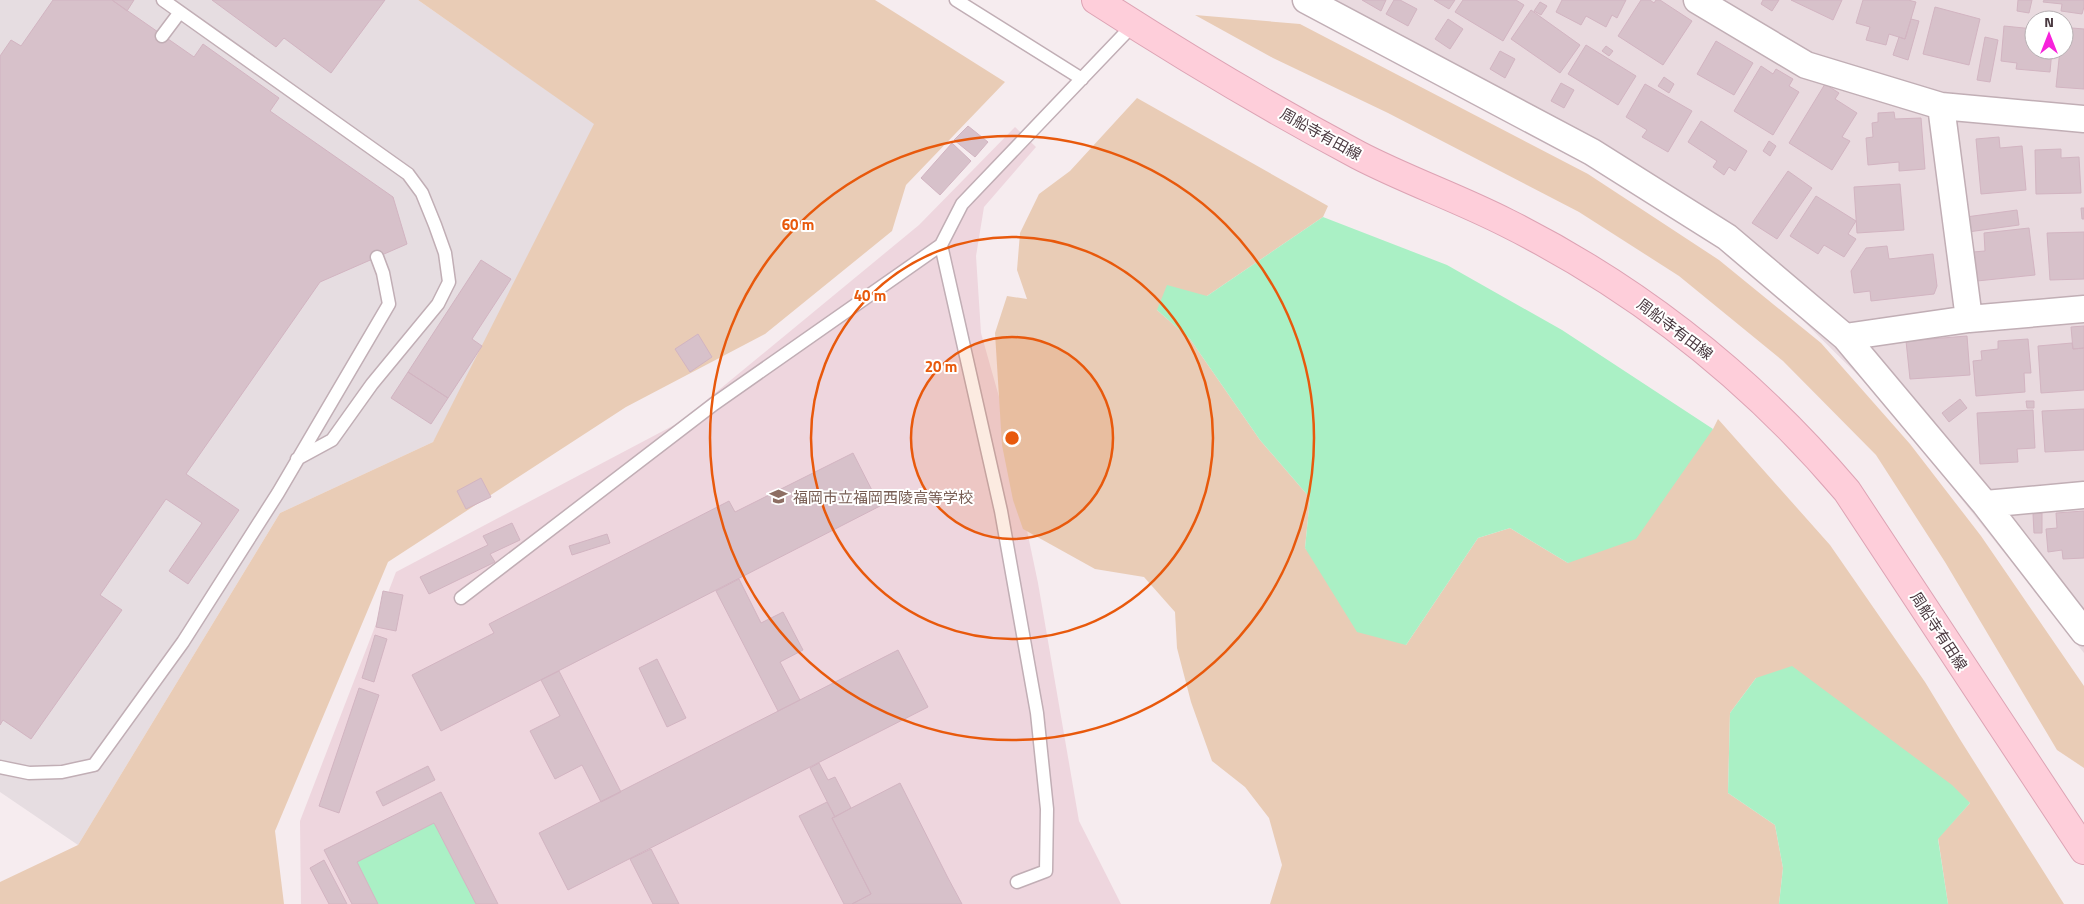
<svg xmlns="http://www.w3.org/2000/svg" width="2084" height="904" viewBox="0 0 2084 904" font-family="'Titillium Web','Noto Sans JP',sans-serif">
<style>
.residential{fill:#e9dadf;fill-rule:evenodd}
.industrial{fill:#e6dde1}
.education{fill:#eed6de}
.green{fill:#e9ccb6}
.water{fill:#aaf0c5}
.building{fill:#d7c1ca;stroke:#d2b4c1}
.lines{fill:none;stroke-linecap:round;stroke-linejoin:round}
.lane-casing{stroke:#c1aeb5;stroke-width:15}
.street-casing{stroke:#c1aeb5;stroke-width:29}
.secondary-casing{stroke:#dda3b4;stroke-width:30}
.lane{stroke:#fff;stroke-width:12}
.street{stroke:#fff;stroke-width:26}
.secondary{stroke:#feceda;stroke-width:28}
.ring{fill:none;stroke:#e8590c;stroke-width:2.5}
.labels{text-anchor:middle;dominant-baseline:central;stroke-width:4;stroke-linejoin:round;paint-order:stroke}
.street-label{font-size:15px;fill:#4a3940;stroke:#fff}
.education-label{font-size:15px;fill:#785e54;stroke:#fff;text-anchor:start}
.centre{fill:#e8590c;stroke:#fff;stroke-width:2.5}
.ring-label{font-size:15px;text-anchor:middle;font-weight:bold;fill:#e8590c;stroke:#fff;stroke-width:4;stroke-linejoin:round;paint-order:stroke}
</style>
<rect width="100%" height="100%" fill="#f6ecef"/>
<path class="residential" d="M1316,0H2084V653L1881,398L1726,244ZM2034,20H2064V50H2034Z"/>
<path class="industrial" d="M0,0H418L595,124L486,354L433,442L280,513L78,845L0,792Z"/>
<path class="education" d="M1015,127L1036,147L984,207L976,256L981,333L999,397L1038,583L1079,821L1121,904H301L300,821L396,572L680,422L919,225Z"/>
<path class="green" d="M418,0H875L1005,82L906,185L892,231L765,334L626,407L388,562L275,831L284,904H0V882L78,845L280,513L433,442L594,124Z
M1195,15L1300,24L1588,174L1719,260L1821,343L1910,444L1981,536L2084,686V768L2057,750L1945,562L1876,455L1783,361L1679,276L1579,212L1388,113L1273,58Z
M1137,98L1328,206L1323,217L1207,296L1157,310L1190,339L1260,440L1310,498L1305,548L1406,645L1478,538L1510,528L1568,563L1713,429L1718,419L1830,545L1925,682L1961,741L2064,904H1948L1938,838L1970,803L1756,678L1730,713L1728,793L1775,825L1783,868L1779,904H1270L1282,865L1269,818L1245,787L1212,761L1191,702L1177,648L1175,612L1144,577L1095,569L1023,529L1013,500L1002,445L995,333L1007,296L1027,299L1017,270L1020,233L1039,194L1070,171Z"/>
<path class="water" d="M1323,217L1447,265L1562,330L1713,429L1636,539L1568,563L1510,528L1478,538L1406,645L1357,632L1305,548L1310,498L1260,440L1190,339L1157,310L1167,285L1207,296Z
M1792,666L1952,785L1970,803L1938,839L1948,904H1779L1783,868L1775,825L1728,793L1730,713L1756,678Z
M434,823L476,904H378L357,862Z"/>
<path class="building" d="M53,0H112L194,57L203,44L279,98L270,111L393,197L407,244L320,282L186,474L239,510L188,584L169,571L202,523L166,499L100,595L122,610L31,739L3,720L0,725V56L11,40L21,46Z
M112,0H134L127,11Z
M212,0H385L331,73L284,38L276,47Z
M1362,0H1386L1381,11Z
M1394,0H1400L1417,9L1408,26L1386,14Z
M1434,0H1455L1449,9Z
M1463,0H1516L1524,5L1503,41L1455,12Z
M1562,0H1626L1617,18L1612,15L1606,27L1586,16L1581,25L1556,12Z
M1641,0H1650L1654,3L1656,0H1660L1692,21L1663,65L1618,36Z
M1763,0H1779L1772,11L1761,4Z
M1791,0H1842L1833,20Z
M1863,0H1908L1916,2L1905,39L1889,34L1886,45L1866,40L1870,27L1856,23Z
M2018,0H2032L2029,13L2017,11Z
M2044,0H2084V7L2082,14L2061,11L2062,4L2043,2Z
M1540,2L1547,6L1541,15L1534,11Z
M1935,7L1980,19L1969,65L1923,54Z
M1531,10L1580,45L1560,73L1511,39Z
M1448,19L1463,29L1450,49L1435,39Z
M1911,19L1919,21L1908,60L1893,55L1899,37L1905,39Z
M2004,26L2034,29V50H2052L2050,72L2016,69L2017,63L2001,61Z
M2072,28L2084,29V89L2056,87L2060,50H2064V39L2071,40Z
M1985,37L1998,40L1990,82L1977,80Z
M1716,41L1753,63L1734,95L1697,74Z
M1586,45L1636,76L1618,105L1568,74Z
M1606,46L1613,51L1609,56L1602,51Z
M1500,51L1515,59L1505,78L1490,69Z
M1761,66L1773,74L1776,69L1793,79L1789,86L1799,92L1773,135L1734,111Z
M1664,77L1674,84L1669,93L1658,86Z
M1561,83L1574,90L1564,108L1551,101Z
M1645,84L1692,111L1668,152L1642,137L1647,130L1626,117Z
M1825,84L1839,93L1835,99L1857,113L1842,137L1850,141L1832,170L1789,143Z
M1894,112L1895,119L1921,118L1925,169L1899,171V162L1868,165L1866,138L1873,137L1872,123L1878,122V113Z
M1701,121L1747,151L1735,171L1729,167L1724,175L1713,167L1717,161L1688,142Z
M968,126L988,142L975,157L954,140Z
M1999,137L2000,148L2022,146L2026,190L1981,194L1976,139Z
M1769,141L1776,146L1770,156L1763,151Z
M952,143L971,161L940,195L921,178Z
M2061,149V158L2079,157L2081,193L2036,194L2035,150Z
M1788,171L1812,188L1777,239L1752,223Z
M1900,184L1904,230L1857,233L1854,187Z
M1816,196L1856,221L1848,234L1856,239L1844,257L1824,245L1818,254L1790,236Z
M2081,208H2084V219H2082Z
M2017,210L2019,225L1968,232L1966,217Z
M2029,228L2035,275L1977,281L1973,252L1985,251L1984,233Z
M2084,232V279L2050,280L2047,233Z
M1887,246L1889,259L1933,254L1937,286L1934,294L1871,301L1870,291L1854,293L1851,271L1866,248Z
M481,260L511,279L472,339L482,346L448,398L408,372Z
M2084,326V348L2073,349L2071,327Z
M698,334L712,357L690,372L675,349Z
M1967,336L1970,375L1910,379L1906,341Z
M2028,339L2031,373H2024L2025,392L1976,396L1973,361L1982,360L1981,351L1998,349V341Z
M2072,343L2073,349L2084,348V390L2041,393L2038,346Z
M408,372L448,398L431,424L391,398Z
M1960,399L1967,408L1949,422L1942,413Z
M2026,401H2034V408H2027Z
M2084,409V450L2045,452L2042,411Z
M2033,410L2035,448L2017,449L2018,462L1980,464L1977,413Z
M853,453L880,506L441,731L412,675L494,633L489,624L729,501L735,512Z
M481,478L491,497L466,509L457,491Z
M2084,511V558L2063,559L2062,550L2048,552L2046,529L2057,528L2056,513Z
M2042,513V533H2034L2033,514Z
M512,523L520,540L490,554L495,562L429,594L420,577L488,545L483,536Z
M607,534L610,543L572,555L569,546Z
M739,579L761,623L783,612L803,650L780,662L800,700L778,711L716,591Z
M383,591L403,595L396,631L376,627Z
M375,635L387,639L374,682L362,678Z
M898,650L928,707L568,890L539,833Z
M657,659L686,718L667,727L639,668Z
M559,671L621,792L601,802L582,765L555,779L530,731L560,716L541,680Z
M359,688L379,695L339,813L319,806Z
M819,763L828,780L835,777L851,808L835,817L810,768Z
M428,766L435,780L383,806L376,792Z
M900,783L948,878L962,904H852L871,894L832,818Z
M441,792L498,904H476L434,823L357,862L378,904H352L324,850Z
M827,802L835,817L832,818L871,894L852,904H844L799,816Z
M651,849L679,904H653L630,859Z
M324,860L347,904H329L310,868Z"/>
<g class="lines">
<defs>
<path id="lane" d="M163,0L408,174L422,193L435,225L445,253L449,282L438,304L372,384L332,440L297,459
M956,0L1082,79
M162,36L180,12
M941,245L1001,511L1037,713L1047,809L1046,871L1017,882
M461,598L714,404L941,245L962,204L1133,25
M0,767L29,773L62,772L94,765L183,642L278,493L389,304L383,273L377,257"/>
<path id="street" d="M1306,0L1592,152L1727,237L1845,337L1985,504L2084,632
M1697,0L1806,65L1941,106L2084,119
M1941,106L1969,319
M1845,337L1969,319L2084,309
M1985,504L2084,495"/>
<path id="secondary" d="M1096,0C1181,55 1268,107 1358,155C1406,180 1458,198 1507,223C1637,288 1752,379 1847,491L2084,850"/>
</defs>
<use href="#lane" class="lane-casing"/>
<use href="#street" class="street-casing"/>
<use href="#secondary" class="secondary-casing"/>
<use href="#lane" class="lane"/>
<use href="#street" class="street"/>
<use href="#secondary" class="secondary"/>
</g>
<circle cx="1012" cy="438" r="101" fill="#e8590c" fill-opacity=".12"/>
<g class="ring">
<circle cx="1012" cy="438" r="101"/>
<circle cx="1012" cy="438" r="201"/>
<circle cx="1012" cy="438" r="302"/>
</g>
<defs>
<symbol id="school-bare" viewBox="-9 -9 18 18"><path d="M0-5L7-2L0 1L-7-2ZM-4 1L0 2.5L4 1V4Q0 6-4 4Z" fill="#8d6e63" stroke="#fff" stroke-width="2.5" paint-order="stroke"/></symbol>
</defs>
<g fill-rule="evenodd">
<use href="#school-bare" x="766" y="484" width="25" height="25"/>
</g>
<g class="labels">
<g class="street-label">
<text transform="translate(1321 134) rotate(29)">周船寺有田線</text>
<text transform="translate(1675 329) rotate(37)">周船寺有田線</text>
<text transform="translate(1939 631) rotate(57)">周船寺有田線</text>
</g>
<g class="education-label">
<text x="793" y="497">福岡市立福岡西陵高等学校</text>
</g>
</g>
<circle cx="1012" cy="438" r="8" class="centre"/>
<g class="ring-label">
<text x="798" y="230">60 m</text>
<text x="870" y="301">40 m</text>
<text x="941" y="372">20 m</text>
</g>
<g transform="translate(2049 35)"><circle r="24" fill="#ffffff" stroke="#b7b0b3"/>
<path d="M0-4L9 19L0 12L-9 19Z" fill="#f722db"/>
<text y="-8" font-size="14" font-weight="bold" text-anchor="middle" fill="#4a3940">N</text>
</g>
</svg>
